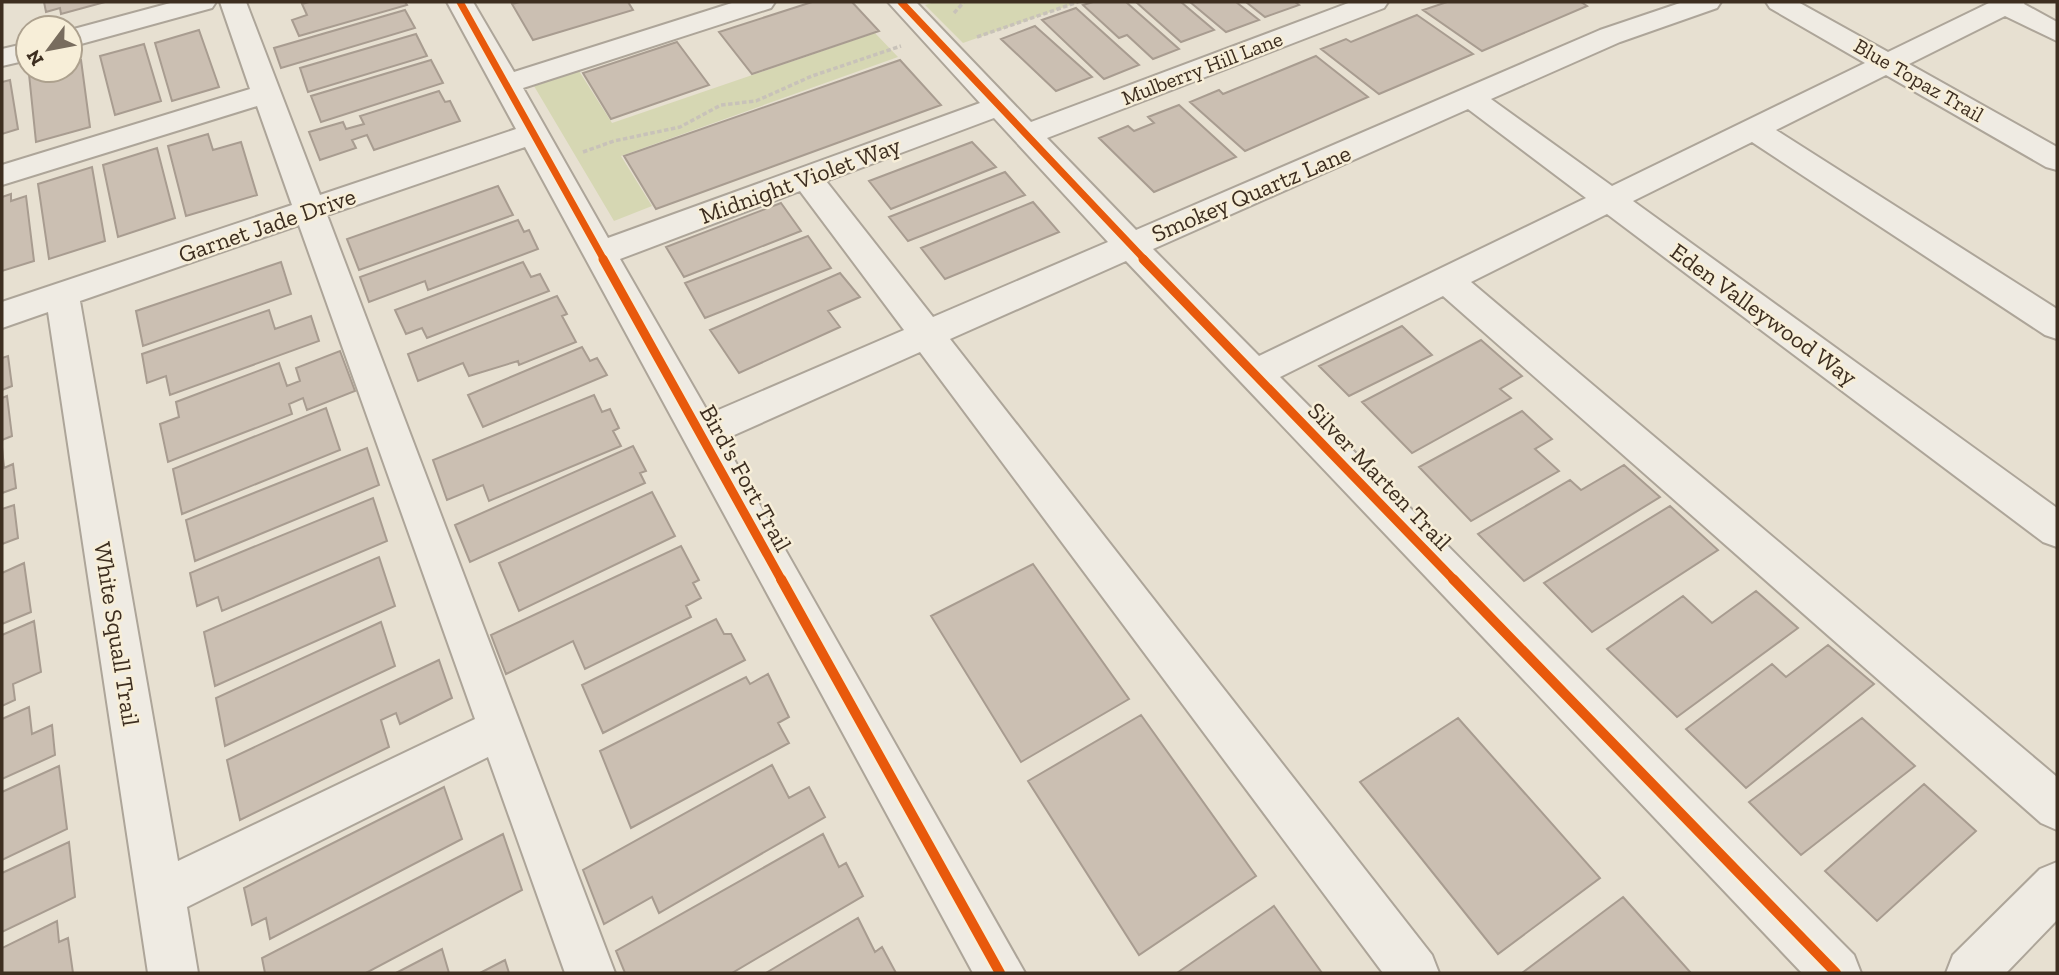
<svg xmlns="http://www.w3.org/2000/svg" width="2059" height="975" viewBox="0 0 2059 975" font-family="'Zilla Slab',serif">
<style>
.green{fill:#d6d7b3}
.building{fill:#cbbfb2;stroke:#a89c90;stroke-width:2}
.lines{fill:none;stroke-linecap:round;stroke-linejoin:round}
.minor-casing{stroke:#ada599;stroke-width:4}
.path{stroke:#c8c2b9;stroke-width:3.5;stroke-dasharray:4.5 2.5;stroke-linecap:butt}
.minor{fill:#efebe3;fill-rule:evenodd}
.cycleway-far2-casing{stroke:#f7eed8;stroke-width:10}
.cycleway-far1-casing{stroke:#f7eed8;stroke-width:13}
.cycleway-casing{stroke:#f7eed8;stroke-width:15}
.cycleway-far2{stroke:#e8590c;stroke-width:7}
.cycleway-far1{stroke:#e8590c;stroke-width:9}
.cycleway{stroke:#e8590c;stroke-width:10}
.labels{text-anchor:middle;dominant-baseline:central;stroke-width:5;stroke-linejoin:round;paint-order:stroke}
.far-street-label{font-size:21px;fill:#3d2e20;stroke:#f7eed8}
.street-label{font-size:24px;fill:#3d2e20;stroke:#f7eed8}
</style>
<rect width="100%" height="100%" fill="#e7e0d1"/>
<path class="green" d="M935,2H1079L963,43L925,5Z
M875,33L898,57L621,156L652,206L614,221L534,86L579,71L612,123Z"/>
<path class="building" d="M44,2H105L61,14L60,8L46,12Z
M309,2H405L407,5L299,36L292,20L307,15L302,4Z
M520,2H628L633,10L533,40L512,4Z
M812,2H852L879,31L752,74L719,32Z
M1093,2H1126L1179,49L1153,59L1127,35L1119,38L1083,5Z
M1136,2H1181L1214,30L1181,42Z
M1190,2H1236L1259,20L1226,32Z
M1246,2H1295L1299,5L1265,17Z
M1447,2H1581L1587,6L1482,51L1423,10Z
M1076,8L1139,65L1104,79L1042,20Z
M405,10L415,28L281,68L274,48Z
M1417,15L1473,54L1379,94L1321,49L1346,39L1351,42Z
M1035,26L1092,77L1056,91L1001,39Z
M199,30L219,87L172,101L155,43Z
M416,34L427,56L308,92L300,68Z
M677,42L709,85L611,119L583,73Z
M144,44L161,101L115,115L100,56Z
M1316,56L1368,97L1245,151L1190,102L1219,90L1223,94Z
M81,60L90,127L36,142L29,74L45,70H70V63Z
M431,60L443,83L321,122L311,96Z
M900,60L941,105L656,209L624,156Z
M10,80L18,129L2,134V82Z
M439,91L445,102L450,101L460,121L374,150L367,135L352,140L356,148L320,160L309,132L343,122L346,129L364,124L360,116Z
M1179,105L1236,157L1154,192L1099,138L1128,126L1134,131L1154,123L1148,117Z
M208,134L213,150L241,142L257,195L186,216L168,146Z
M972,142L996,167L891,209L869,181Z
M157,148L175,218L118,237L103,165Z
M92,167L105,241L49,259L38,184Z
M1005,172L1025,195L908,241L889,217Z
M498,186L513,215L359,270L347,239Z
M11,194V201L26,196L34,261L2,271V197Z
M1033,202L1059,232L945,279L921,248Z
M781,203L801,231L684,277L666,247Z
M518,220L524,232L529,230L538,249L428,290L425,281L369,302L360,277Z
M808,236L831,268L705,318L685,283Z
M281,262L291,294L143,346L136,311Z
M523,262L531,277L540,274L549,291L427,338L422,328L406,334L395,310Z
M840,273L860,297L828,311L840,327L739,373L710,330Z
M557,296L567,314L562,316L576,342L519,365L518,361L469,376L463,363L418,381L408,354Z
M269,310L275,329L311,316L319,341L170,395L166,376L147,383L142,354Z
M1402,326L1432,355L1349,396L1319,366Z
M1481,340L1522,376L1500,389L1511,398L1412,453L1362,402Z
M582,347L590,361L597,358L607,375L483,427L468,395Z
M340,351L355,391L307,410L303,398L289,404L292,414L168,462L160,424L179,417L176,402L279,363L287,386L300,381L296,368Z
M8,356L12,386L2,390V358Z
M594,395L602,412L610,409L619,428L613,431L621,446L489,501L483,485L447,500L433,460Z
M7,396L12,436L2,440V398Z
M326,408L340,450L182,514L173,469Z
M1522,411L1552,439L1535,449L1559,471L1471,521L1419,467Z
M633,446L646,471L640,473L645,483L470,562L455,525Z
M2,447L4,468L13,464L16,488L2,493Z
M367,448L379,485L195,561L186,520Z
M1624,465L1660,497L1524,581L1478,534L1570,480L1581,490Z
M652,492L675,536L519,611L499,563Z
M373,498L387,541L222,611L218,597L197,606L190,573Z
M14,505L18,538L2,544V509Z
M1670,506L1718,550L1592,632L1544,583Z
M681,546L699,580L693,583L701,598L686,606L691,617L585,669L573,641L506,674L491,635Z
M379,557L395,606L215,686L204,632Z
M24,563L31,612L2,624V573Z
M1033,564L1129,699L1021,762L931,616Z
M1756,591L1798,628L1677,717L1607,649L1683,596L1712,623Z
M716,619L724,634H731L745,660L603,733L582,685Z
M34,621L41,672L13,684L15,700L2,706V635Z
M381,622L395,666L225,746L216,698Z
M1828,645L1874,684L1746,788L1686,729L1772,664L1786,677Z
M439,660L452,698L400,724L396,713L381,720L389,747L240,820L227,760Z
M768,674L789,717L778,723L789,743L631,828L600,751L746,677L750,684Z
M29,707L32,734L52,725L55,755L2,779V719Z
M1141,715L1256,876L1139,955L1028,781Z
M1458,718L1600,878L1498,954L1360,782Z
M1862,718L1915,766L1801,855L1749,802Z
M772,765L789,798L809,787L825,817L659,913L652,897L604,924L583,870Z
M59,766L67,829L2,860V792Z
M1924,784L1976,831L1877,921L1825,871Z
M444,787L462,839L270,939L266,918L252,925L244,888Z
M503,834L522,890L366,973H265L262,958Z
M823,834L839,867L846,863L863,896L732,973H625L616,951Z
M69,842L75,897L2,932V873Z
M1623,897L1691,973H1522Z
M1274,906L1322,973H1177Z
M858,918L875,952L882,947L896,973H766Z
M57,921L59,942L68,938L73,973H2V948Z
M442,949L449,973H396Z
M505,960L509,973H480Z"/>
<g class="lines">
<defs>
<path id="minor" d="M174,2H216L212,8L70,47V30Z
M220,2H246L320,195L516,129L447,2H473L514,72L735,2H775L771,8L523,88L608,238L980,103L888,2H916L1031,122L1351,2H1388L1384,8L1047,138L1136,230L1600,30L1683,2H1721L1717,8L1620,42L1491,99L1612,186L1865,63L1770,8L1766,2H1798L1888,52L1991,2H2025L2024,4L2057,22V41L2005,16L1909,64L2057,147V170L2046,167L1886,75L1776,130L2057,309V339L2045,335L1752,142L1633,201L2057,508V547L2043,542L1607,214L1471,282L2057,777V830L2041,823L1443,296L1280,377L1854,955L1861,973H1802L1126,261L950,339L1432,955L1439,973H1383L920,352L723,440L1025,973H973L525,147L327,215L615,973H565L488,757L187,907L198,973H148L48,312L2,328V302L292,205L257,106L2,185V165L250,89ZM1468,109L1586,198L1259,356L1153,249ZM994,118L1108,242L933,317L826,181ZM800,191L904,330L709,414L620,259ZM299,225L475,719L178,861L80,301Z
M28,43V60L2,66V49Z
M2057,862V920L2006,973H1946L1953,955L2040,869Z"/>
</defs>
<use href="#minor" class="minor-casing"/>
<path class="path" d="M954,13L964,2
M977,37L1078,2
M583,152L614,141L680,127L721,105L756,101L812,76L901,46"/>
<use href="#minor" class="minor"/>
<defs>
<path id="cycleway-far2" d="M460,2L604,260
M901,2L1145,260"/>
<path id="cycleway-far1" d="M603,259L782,581
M1143,259L1455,581"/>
<path id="cycleway" d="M781,579L1000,973
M1453,579L1836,973"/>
</defs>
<use href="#cycleway-far2" class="cycleway-far2-casing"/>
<use href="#cycleway-far1" class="cycleway-far1-casing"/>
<use href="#cycleway" class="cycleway-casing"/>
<use href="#cycleway-far2" class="cycleway-far2"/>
<use href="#cycleway-far1" class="cycleway-far1"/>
<use href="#cycleway" class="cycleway"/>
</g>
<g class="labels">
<g class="far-street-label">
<text transform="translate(1202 68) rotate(-21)">Mulberry Hill Lane</text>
<text transform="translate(1919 80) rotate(30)">Blue Topaz Trail</text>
</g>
<g class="street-label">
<text transform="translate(800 180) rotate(-20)">Midnight Violet Way</text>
<text transform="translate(1251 193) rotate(-23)">Smokey Quartz Lane</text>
<text transform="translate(267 225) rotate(-19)">Garnet Jade Drive</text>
<text transform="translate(1764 314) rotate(36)">Eden Valleywood Way</text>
<text transform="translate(1380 476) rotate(46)">Silver Marten Trail</text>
<text transform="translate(746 478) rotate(61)">Bird's Fort Trail</text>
<text transform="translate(117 634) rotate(81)">White Squall Trail</text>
</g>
</g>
<rect width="2059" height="975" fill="none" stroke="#3d2e20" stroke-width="7"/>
<g transform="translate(49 49) rotate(238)"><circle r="33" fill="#f7eed8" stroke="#ada18e" stroke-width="2"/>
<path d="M0-5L12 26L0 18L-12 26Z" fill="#786c5e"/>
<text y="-10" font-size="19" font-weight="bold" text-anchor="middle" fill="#3d2e20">N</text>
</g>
</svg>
